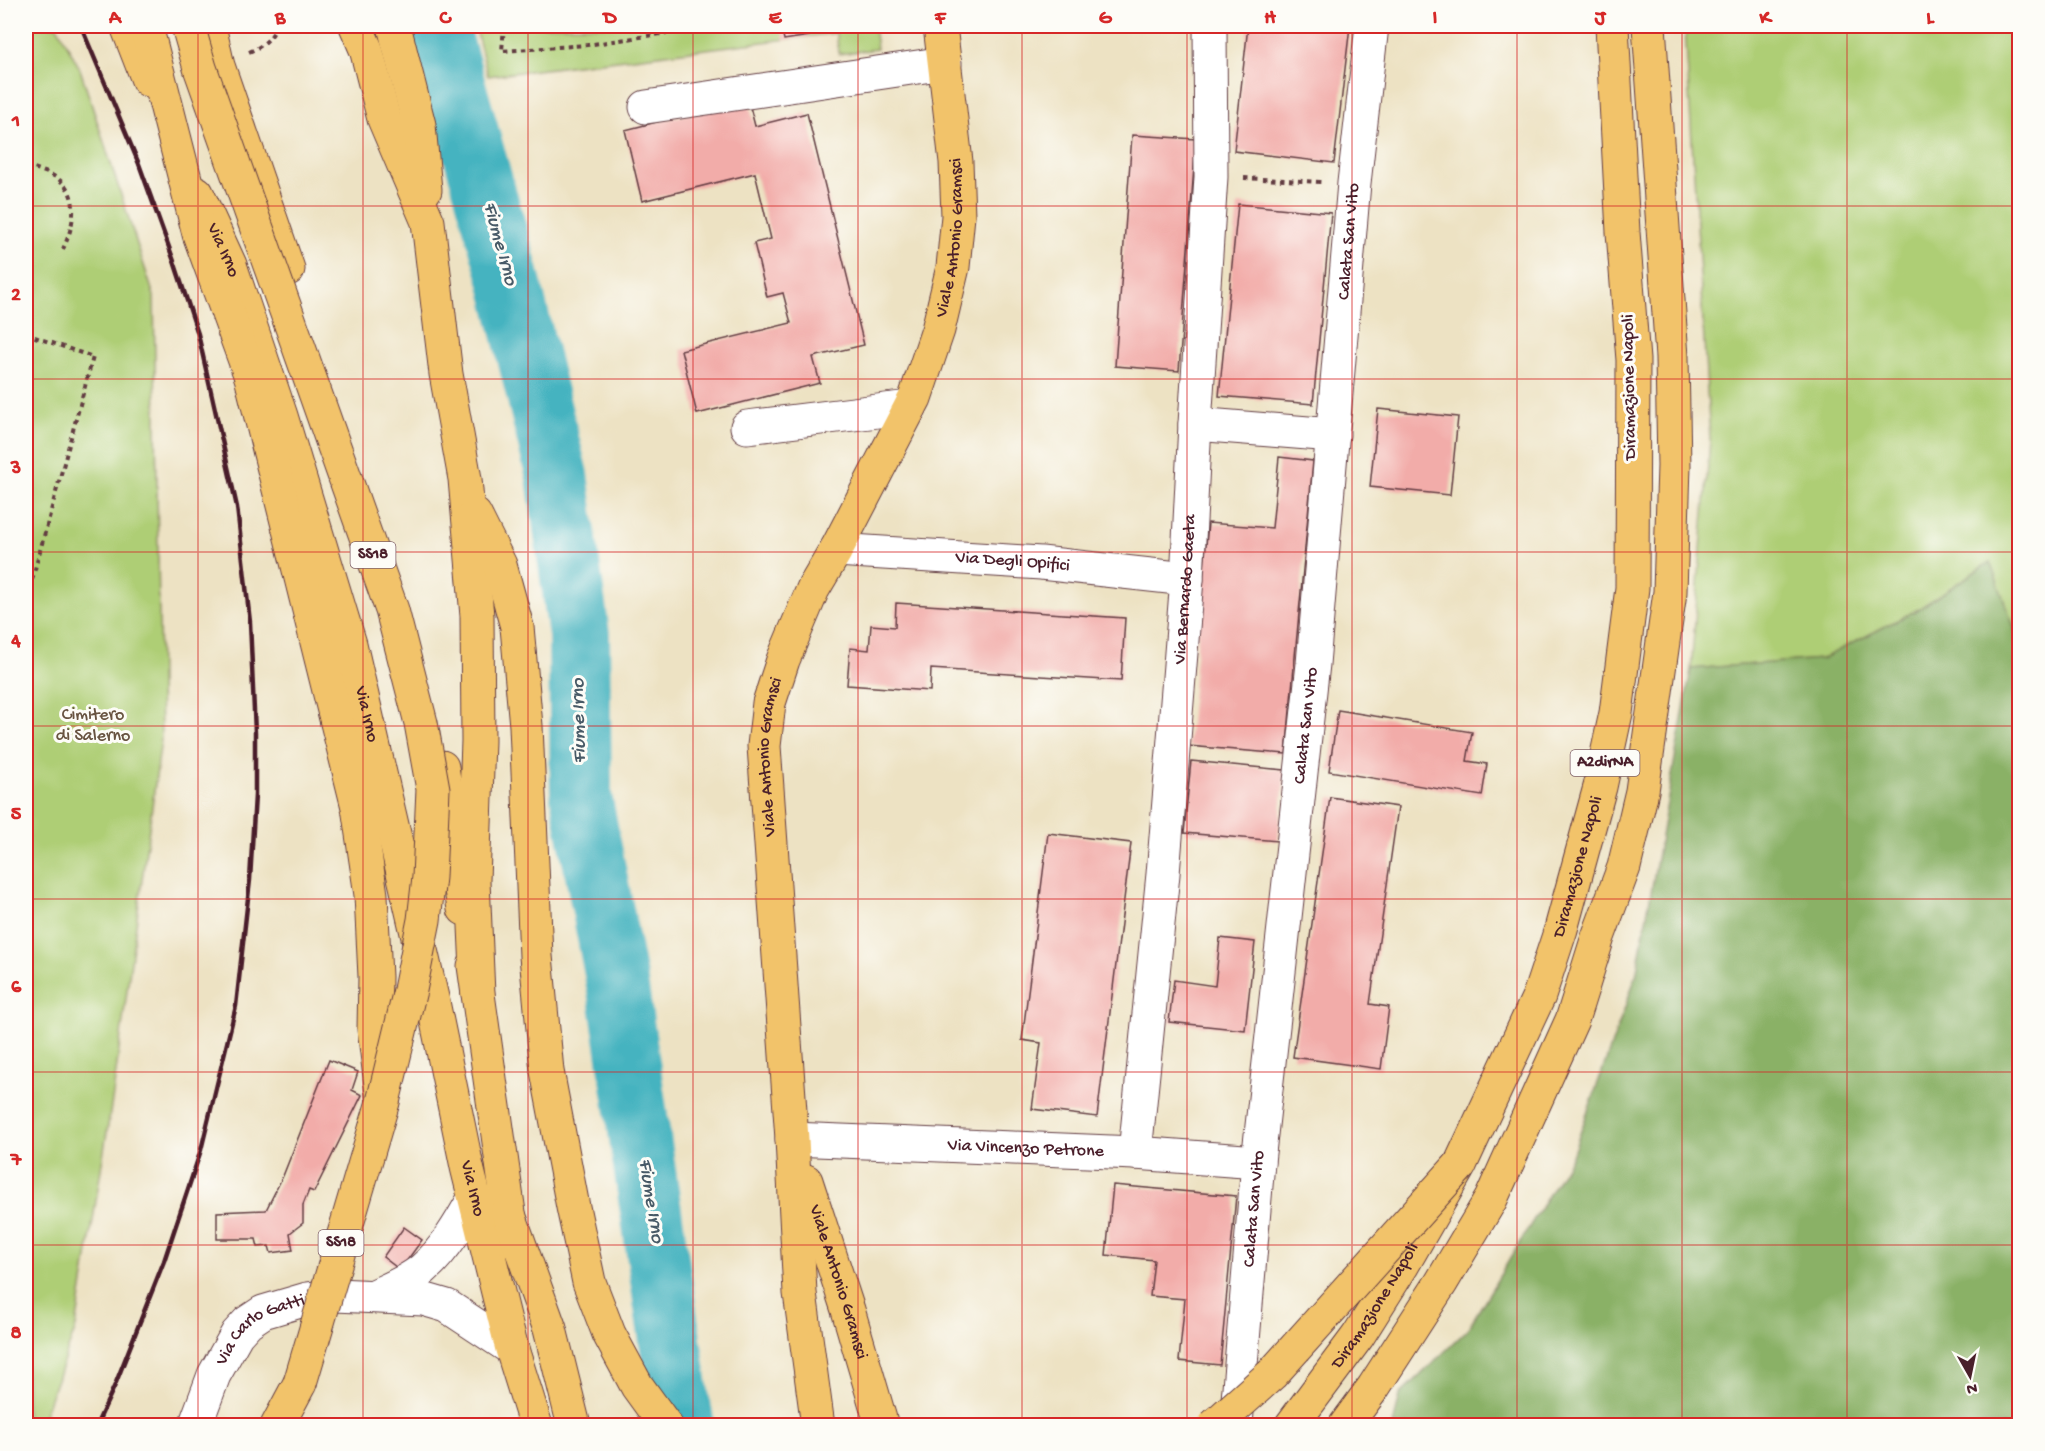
<svg xmlns="http://www.w3.org/2000/svg" width="2045" height="1451" viewBox="0 0 2045 1451" font-family="'Gochi Hand',sans-serif">
<style>
.green{fill:#aece75;stroke:#7c7650;stroke-width:1.5}
.forest{fill:#8ab166;stroke:#6a6848;stroke-width:1.5}
.lines{fill:none;stroke-linecap:round;stroke-linejoin:round}
.river{stroke:#44b3c0;stroke-width:62}
.building{fill:#f2aca9}
.minor-casing{stroke:#623c42;stroke-width:35}
.major-casing{stroke:#623c42;stroke-width:35}
.highway-casing{stroke:#623c42;stroke-width:35}
.path{stroke:#623c42;stroke-width:4;stroke-dasharray:4.5 4.5;stroke-linecap:butt}
.minor{stroke:#fff;stroke-width:33}
.major{stroke:#f2c36a;stroke-width:33}
.highway{stroke:#f2c36a;stroke-width:33}
.rail{stroke:#4a1f2b;stroke-width:4.5}
.highway-bridge-casing{stroke:#623c42;stroke-width:35;stroke-linecap:butt}
.highway-bridge{stroke:#f2c36a;stroke-width:33}
.grid{fill:none;stroke:#d62828;stroke-width:1.5;stroke-opacity:0.55}
.labels{text-anchor:middle;dominant-baseline:central;stroke-width:6;stroke-linejoin:round;paint-order:stroke}
.shield{fill:#fdfcf7;stroke:#806168;stroke-width:1.5}
.shield-label{font-size:16px;font-weight:bold;fill:#4a1f2b}
.street-label{font-size:18px;fill:#4a1f2b;stroke:#fdfcf7}
.park-label{font-size:18px;fill:#685441;stroke:#fdfcf7}
.water-label{font-size:20px;font-style:italic;fill:#485a67;stroke:#fdfcf7}
.neatline{fill:none;stroke:#d62828;stroke-width:2}
.grid-label{font-size:20px;text-anchor:middle;font-weight:bold;fill:#d62828}
</style>
<rect width="100%" height="100%" fill="#fdfcf7"/>
<filter id="ink" filterUnits="userSpaceOnUse"><feTurbulence type="fractalNoise" baseFrequency=".0167" numOctaves="2"/><feDisplacementMap in="SourceGraphic" scale="12" xChannelSelector="R" yChannelSelector="G"/><feConvolveMatrix kernelMatrix="1 2 1 2 8 2 1 2 1" color-interpolation-filters="sRGB"/></filter>
<filter id="wash" filterUnits="userSpaceOnUse"><feTurbulence type="fractalNoise" baseFrequency=".008" numOctaves="4" result="noise"/><feDisplacementMap in="SourceGraphic" scale="24" xChannelSelector="R" yChannelSelector="G"/><feGaussianBlur stdDeviation="1.35" result="paint"/><feColorMatrix in="noise" values="0 0 0 0 0 0 0 0 0 0 0 0 0 0 0 0 0 1.4 0 .05"/><feComposite in="paint" operator="in"/></filter>
<g filter="url(#wash)">
<rect width="100%" height="100%" fill="#ede2c3"/>
<path class="green" d="M26,26H57L80,69L154,296L161,740L113,1094L76,1327L40,1426L26,1425Z
M475,26H874L877,49L839,54L836,33L488,76Z
M1685,26H2019V644L1990,562L1917,610L1822,659L1691,669L1710,440Z"/>
<path class="forest" d="M1990,562L2020,644L2019,1425H1393L1400,1395L1467,1330L1572,1156L1636,976L1691,669L1822,659L1917,610Z"/>
<g class="lines">
<path class="river" d="M438,26L508,274L557,476L579,635L581,796L618,989L679,1401L684,1426"/>
</g>
<g id="blocks">
<path class="building" d="M781,26H808L809,36L784,40Z
M1248,26H1350L1334,163L1234,151Z
M748,99L755,126L807,113L864,345L813,357L820,383L697,414L681,350L791,323L783,293L767,297L754,243L771,239L755,173L642,201L625,130Z
M1132,135L1196,139L1179,371L1115,366Z
M1238,204L1331,213L1313,404L1219,396Z
M1378,409L1458,417L1450,495L1370,487Z
M1279,457L1313,461L1286,754L1188,746L1208,523L1272,528Z
M896,603L1125,618L1121,681L931,669L930,691L847,685L850,648L869,650L871,625L895,627Z
M1338,710L1472,732L1467,761L1487,764L1482,796L1329,771Z
M1191,761L1285,770L1278,841L1184,833Z
M1330,797L1398,807L1370,1004L1389,1007L1381,1069L1293,1057Z
M1048,833L1131,843L1097,1117L1032,1109L1041,1043L1022,1040Z
M1220,938L1255,942L1245,1030L1169,1022L1174,980L1215,986Z
M329,1060L358,1072L352,1090L362,1095L314,1192L309,1190L303,1205V1223L290,1233L293,1250L271,1253L269,1246L258,1247L256,1239H217V1212L266,1210L283,1176Z
M1113,1185L1236,1196L1220,1365L1179,1361L1185,1299L1150,1296L1154,1260L1106,1255Z
M404,1227L422,1240L400,1270L383,1257Z"/>
</g>
</g>
<g filter="url(#ink)">
<use href="#blocks" fill-opacity="0" stroke="#623c42" stroke-width="1.5"/>
<g class="lines">
<defs>
<g id="minor">
<path d="M646,107L945,63"/>
<path d="M1195,424L1333,435"/>
<path d="M747,427L910,407"/>
<path id="s1" d="M836,550L1041,563L1187,579"/>
<path id="s2" d="M792,1139L1135,1153L1258,1162"/>
<path id="s3" d="M1135,1153L1163,874L1187,579L1195,424L1211,177L1210,26"/>
<path d="M374,1296C391,1288 409,1281 423,1269C445,1250 461,1222 475,1197"/>
<path id="s4" d="M1236,1424L1258,1162L1313,664L1354,183L1372,26"/>
<path id="s5" d="M195,1426L214,1375L237,1334L248,1322L263,1312L307,1299L336,1295L423,1299L447,1306L512,1349"/>
</g>
<g id="major">
<path d="M127,26L148,80"/>
<path d="M209,26L218,66L288,269"/>
<path id="s6" d="M197,193L230,265L281,416L350,644L433,1002L467,1167L512,1349L536,1426"/>
<path d="M442,767L464,909"/>
<path d="M474,966L513,1241"/>
<path id="s7" d="M806,1181L848,1310L882,1426"/>
<path id="s8" d="M818,1426L800,1293L792,1139L764,746L769,703L783,660L813,589L836,550L915,398L938,330L953,267L958,216L956,162L940,26"/>
</g>
<g id="highway">
<path d="M146,26L199,234L251,377L358,807L371,895L375,977L374,1029L383,1101"/>
<path d="M356,26L366,49L384,119L428,222L446,374L465,479L477,616L478,741L473,881L478,994"/>
<path d="M394,26L419,125L425,190"/>
<path d="M475,515L500,565L517,627L526,726L536,956L547,1071L573,1207L589,1282L609,1334L637,1386L666,1426"/>
<path d="M508,1212L550,1329L574,1426"/>
<path d="M277,1426L300,1383"/>
<path id="s9" d="M1291,1426L1358,1336L1402,1266L1460,1165L1539,996L1561,929L1600,787L1616,713L1632,588L1633,360L1623,232L1612,26"/>
<path d="M1345,1426L1373,1388L1441,1283L1491,1199L1572,1020L1598,937L1624,867L1642,791L1670,592L1674,466L1672,357L1649,26"/>
</g>
</defs>
<use href="#minor" class="minor-casing"/>
<use href="#major" class="major-casing"/>
<use href="#highway" class="highway-casing"/>
<path class="path" d="M504,26L502,51L587,45L714,26
M249,52C263,46 271,39 277,26
M26,165C35,169 48,172 57,178C81,195 74,226 63,249
M1244,178L1321,182
M26,334L93,357L26,602"/>
<use href="#minor" class="minor"/>
<use href="#major" class="major"/>
<use href="#highway" class="highway"/>
<path class="rail" d="M81,26L139,164L175,264L198,334L237,507L250,622L255,733V795L250,880L236,1006L201,1150L164,1261L115,1385L96,1426"/>
<defs>
<path id="highway-bridge" d="M188,26L200,68L392,610L421,723L433,789L429,877L424,920L410,990L383,1102L300,1383
M1214,1426L1272,1374L1460,1165"/>
</defs>
<use href="#highway-bridge" class="highway-bridge-casing"/>
<use href="#highway-bridge" class="highway-bridge"/>
</g>
</g>
<path class="grid" d="M198,26V1426M363,26V1426M528,26V1426M693,26V1426M858,26V1426M1022,26V1426M1187,26V1426M1352,26V1426M1517,26V1426M1682,26V1426M1847,26V1426M26,206H2020M26,379H2020M26,552H2020M26,726H2020M26,899H2020M26,1072H2020M26,1245H2020"/>
<g class="labels">
<g class="shield">
<rect x="350.5" y="542" width="45" height="26" rx="4.5"/>
<rect x="1570.5" y="750" width="69" height="26" rx="4.5"/>
<rect x="318.5" y="1230" width="45" height="26" rx="4.5"/>
</g>
<g class="shield-label">
<text x="373" y="555">SS18</text>
<text x="1605" y="763">A2dirNA</text>
<text x="341" y="1243">SS18</text>
</g>
<g class="street-label">
<text stroke="none"><textPath href="#s8" startOffset="1230">Viale Antonio Gramsci</textPath></text>
<text stroke="none"><textPath href="#s4" startOffset="1188">Calata San Vito</textPath></text>
<text stroke="none"><textPath href="#s6" startOffset="63">Via Irno</textPath></text>
<text transform="translate(1630 387) rotate(-91)">Diramazione Napoli</text>
<text stroke="none"><textPath href="#s1" startOffset="177">Via Degli Opifici</textPath></text>
<text stroke="none"><textPath href="#s3" startOffset="566">Via Bernardo Gaeta</textPath></text>
<text stroke="none"><textPath href="#s6" startOffset="549">Via Irno</textPath></text>
<text stroke="none"><textPath href="#s4" startOffset="702">Calata San Vito</textPath></text>
<text stroke="none"><textPath href="#s8" startOffset="672">Viale Antonio Gramsci</textPath></text>
<text stroke="none"><textPath href="#s9" startOffset="633">Diramazione Napoli</textPath></text>
<text stroke="none"><textPath href="#s2" startOffset="234">Via Vincenzo Petrone</textPath></text>
<text stroke="none"><textPath href="#s6" startOffset="1035">Via Irno</textPath></text>
<text stroke="none"><textPath href="#s4" startOffset="216">Calata San Vito</textPath></text>
<text stroke="none"><textPath href="#s7" startOffset="106">Viale Antonio Gramsci</textPath></text>
<text stroke="none"><textPath href="#s9" startOffset="147">Diramazione Napoli</textPath></text>
<text stroke="none"><textPath href="#s5" startOffset="123">Via Carlo Gatti</textPath></text>
</g>
<g class="park-label">
<text x="93" y="715">Cimitero<tspan x="93" dy="21">di Salerno</tspan></text>
</g>
<g class="water-label">
<text transform="translate(499 244) rotate(75)">Fiume Irno</text>
<text transform="translate(580 721) rotate(-91)">Fiume Irno</text>
<text transform="translate(650 1201) rotate(81)">Fiume Irno</text>
</g>
</g>
<rect width="2045" height="1451" fill="none" stroke="#fdfcf7" stroke-width="66"/>
<g transform="translate(1970 1376) rotate(171)" stroke="#fdfcf7" stroke-width="4.5" paint-order="stroke">
<path d="M0-4.5L10 22L0 15L-10 22Z" fill="#4a1f2b"/>
<text y="-9" font-size="16" font-weight="bold" text-anchor="middle" fill="#4a1f2b">N</text>
</g>
<rect x="33" y="33" width="1979" height="1385" class="neatline"/>
<g class="grid-label">
<text x="115" y="23">A</text>
<text x="280" y="23">B</text>
<text x="445" y="23">C</text>
<text x="610" y="23">D</text>
<text x="775" y="23">E</text>
<text x="940" y="23">F</text>
<text x="1105" y="23">G</text>
<text x="1270" y="23">H</text>
<text x="1435" y="23">I</text>
<text x="1600" y="23">J</text>
<text x="1765" y="23">K</text>
<text x="1930" y="23">L</text>
<text x="16" y="126">1</text>
<text x="16" y="300">2</text>
<text x="16" y="473">3</text>
<text x="16" y="646">4</text>
<text x="16" y="819">5</text>
<text x="16" y="992">6</text>
<text x="16" y="1165">7</text>
<text x="16" y="1338">8</text>
</g>
</svg>
